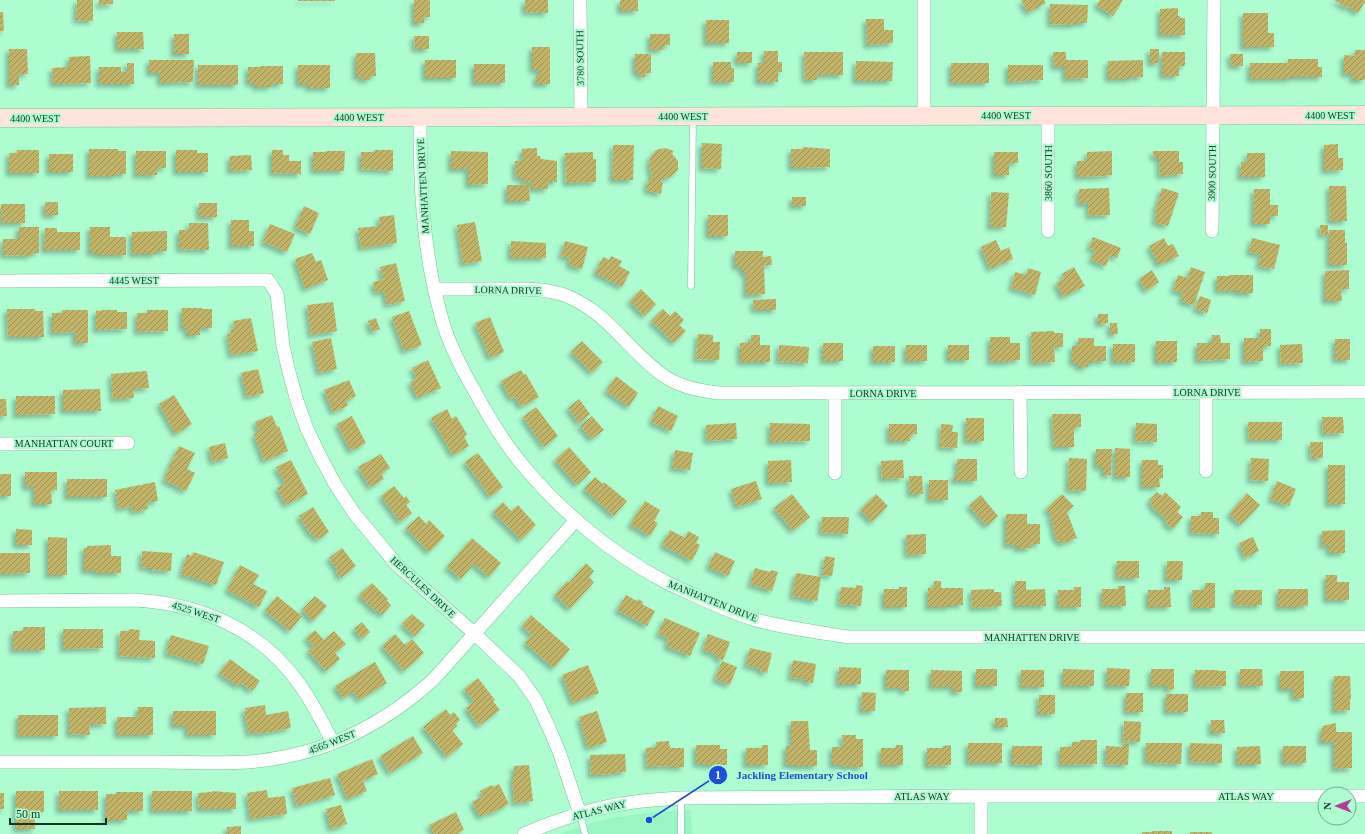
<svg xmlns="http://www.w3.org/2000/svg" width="1365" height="834" viewBox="0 0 1365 834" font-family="Georgia,serif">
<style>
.built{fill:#9bf4c4}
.building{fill:url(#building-hatch);filter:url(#shadow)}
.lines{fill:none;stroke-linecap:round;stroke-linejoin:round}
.lane-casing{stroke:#74c298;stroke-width:7}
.street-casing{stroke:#74c298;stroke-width:14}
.secondary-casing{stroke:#74c298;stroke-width:19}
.lane{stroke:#fff;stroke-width:6}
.street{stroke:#fff;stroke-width:13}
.secondary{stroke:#fee4db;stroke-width:18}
.labels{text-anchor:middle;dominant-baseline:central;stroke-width:4;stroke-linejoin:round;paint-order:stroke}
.street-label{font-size:10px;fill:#143424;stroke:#adfdd1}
.leader{fill:none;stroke:#1d4ed8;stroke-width:1.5}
.callout-dot{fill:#1d4ed8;stroke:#adfdd1;stroke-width:1.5}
.mark-label{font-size:12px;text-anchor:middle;font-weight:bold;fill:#fff}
.callout-label{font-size:11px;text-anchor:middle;font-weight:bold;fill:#1d4ed8;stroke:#adfdd1;stroke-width:4;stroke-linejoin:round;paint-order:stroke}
</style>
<defs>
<pattern id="building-hatch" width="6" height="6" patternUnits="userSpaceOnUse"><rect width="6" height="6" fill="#c1b367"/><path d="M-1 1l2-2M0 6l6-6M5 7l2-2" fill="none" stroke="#9c9255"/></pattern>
<filter id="shadow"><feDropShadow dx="-3.5" dy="3.5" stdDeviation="2" flood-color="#0004"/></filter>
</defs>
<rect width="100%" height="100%" fill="#adfdd1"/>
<path class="built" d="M691,810L692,834H559L595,822L617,817L664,811Z"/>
<path class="building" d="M77,0H93V21L76,20Z
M99,0H113V4L99,5Z
M298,0H335V1H298Z
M414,0H430V17H424V23H414Z
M525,0H548V13L525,12Z
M620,0H638V11H620Z
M1021,0H1044L1046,3L1028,13Z
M1100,0H1123L1113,16L1096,5Z
M1334,0H1365V2L1358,13L1348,6L1347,8Z
M1050,4L1088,5L1087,23H1076V25L1050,24Z
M1178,8V16H1180V18H1185V35H1160V9Z
M0,12H3L4,31H0Z
M1243,13H1268V33H1274V47H1243Z
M866,19H884V30H893V43L867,45Z
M706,20H729V43H706Z
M117,32H143L144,49H117Z
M174,34H189V54H174Z
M650,34H670V45H663V50H650Z
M414,36H429V49H415Z
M532,47H550V84H536V76H539V70H532Z
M9,49H27L28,74H19V85H9Z
M1150,49H1159V63H1150Z
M1355,50H1365V80H1353V74H1344V55L1355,56Z
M764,51H778V62H782V72H778V82H758V63H764Z
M737,52H752V63H737Z
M804,52H843V75H817V80H805Z
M1053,52H1066V60H1088V78L1065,79V67H1054Z
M1162,52H1185V66H1179V76H1162Z
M356,53H375L376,76H370V80H362V77H356Z
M635,54H651V73H645V77H640V73H635Z
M1230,54H1243V66H1231Z
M90,56L91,83L53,84L52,68L69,67V57Z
M1288,59H1318V67H1322V77H1291V79H1250V63H1288Z
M149,60H194L193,82L160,83V73H149Z
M425,60H456V78H425Z
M1143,60V77H1131V79H1108V61Z
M856,61L893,62L892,81H855Z
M713,62H731V68H734V82H713Z
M127,63H134V84H99V67H121V72H127Z
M951,63H989V83H951Z
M474,64H505V83H474Z
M198,65H238V85H198Z
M298,65H330V88H308V84H298Z
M1008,65H1043V80L1008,82Z
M260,66H283V84H271V87H255V83H248V67H260Z
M702,143L722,144L721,169L702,168Z
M1338,144V158H1343V170L1324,171V145Z
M613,145H634L633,180H612Z
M803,147L830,149V167L791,168V149H803Z
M537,148V156H540L541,159L557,161V182H548V189H531V182L523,183V178H516L515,161H522V149Z
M665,148L674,151L672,154L678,161V170L669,178H662L661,181L663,182L661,194L646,190L649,178H651L652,175L649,167L650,158L656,150Z
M89,149H118V151H126V174H116V176H89Z
M17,150H39V173H9V153H17Z
M176,150H197V153H208V172H176Z
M272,150H283V155H289V161H301V174L272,173Z
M374,150H393V171L361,169V152H374Z
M136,151H166V168H157V175H136Z
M326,151H345L344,171H313V152H326Z
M451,151L488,152V184L468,185V169H451Z
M1112,151V175H1105V176L1077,177V161H1087V152Z
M1153,151H1179V162H1183V174L1160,176L1159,158H1154Z
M593,152V159H596V182L566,183L565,153Z
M994,152H1018V163H1009V175H994Z
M1247,153H1265V177H1240L1241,162H1247Z
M49,154H73V172H49Z
M251,155L252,170L230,171V156Z
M507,185H529L530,201H507Z
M1329,186H1346L1347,221H1330Z
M1109,188L1110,215L1089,216L1088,203L1079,204V189Z
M1162,188L1179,193L1168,226L1154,222L1157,211H1155Z
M1254,189H1270V205H1278V216H1270V224H1253Z
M991,192L1009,193L1006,227H990Z
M792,197H806V206H792Z
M45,202H58V215H45Z
M199,203H217V217H199Z
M1,204H25V223H1Z
M304,206L319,213L310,234L295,227Z
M394,215L397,243L361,248L358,228L380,226L379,217Z
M708,215H728V236H708Z
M231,220H249V231H254V246H231Z
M475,222L482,261L463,264L457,225Z
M189,223H208L209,250L179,249V230H189Z
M270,224L295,234L287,252L263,242Z
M1320,225H1328V235H1321Z
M19,227H39V253H31V256L3,255V239H19Z
M90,227H110V237H126V255H98V253H90Z
M45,228H57V232H80V250H44Z
M1329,230H1345V243H1347V265H1329Z
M167,231V251H156V254H132V232Z
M1093,237L1121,248L1117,258L1110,255L1106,266L1091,260L1095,250L1089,248Z
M1164,238L1168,246L1173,244L1179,256L1159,265L1149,246Z
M1252,238L1280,245L1274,269L1258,266L1261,255L1249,252Z
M996,240L1001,251L1009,247L1013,259L990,269L981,247Z
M511,241L546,243V258H510Z
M565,241L588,247L582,269L569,265L570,258L561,256Z
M735,251H763V257L771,256L772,265H764L765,294L746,295V273H742V267H735Z
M312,253L316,262L321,260L328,280L305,289L295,259Z
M611,256L622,261L619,266L630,272L622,287L595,273L603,257L609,260Z
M396,263L405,301L387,305L384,291L376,293L373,282L383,280L380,267Z
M1074,267L1085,286L1063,297L1056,283L1064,279L1062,274Z
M1191,267L1205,272L1194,305L1181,301L1183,293L1173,290L1178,275L1188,278Z
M1028,268L1041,272L1035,295L1011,288L1015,272L1026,275Z
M1152,270L1159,282L1146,291L1139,279Z
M1349,270V289H1341L1342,301H1325V271Z
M1230,275H1253V293H1238V291H1217V276H1230Z
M641,289L656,304L644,316L630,301Z
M1200,296L1211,300L1207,313L1195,309Z
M776,299V310H754L753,300Z
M333,302L337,331L311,335L307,305Z
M182,308H202V309H212V328H200V335H187V328H182Z
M7,309H35V311H43L44,337H8Z
M663,309L670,316L675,311L684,320L679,325L686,331L674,343L651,321Z
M62,310H88V343H75V332L52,333V313H62Z
M104,310H117V312H127V329L96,330V311Z
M147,310H168V331L137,332V313H147Z
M409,311L422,345L404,351L392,317Z
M1098,314H1108V323L1098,324Z
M490,317L504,352L490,358L475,323Z
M251,318L258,351L231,355L227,334H231L230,330L234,329L233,321Z
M376,318L380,329L372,332L368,321Z
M1110,323H1117L1118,334H1110Z
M1260,329H1271V346H1263V361L1244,362V338H1260Z
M1054,331V333H1063V347H1054L1055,362L1032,363L1031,332Z
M698,334L713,335V342H720L719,360L696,359Z
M751,335H760V345H770V362H740V343L751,342Z
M1212,335H1220L1221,343H1230V359L1197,361V343H1212Z
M990,337H1010V343H1020V360H1011V362H990Z
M331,338L337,369L319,373L312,342Z
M1078,338H1094V346H1106V361H1094V363H1088V367H1078V363H1072V346H1078Z
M1335,339H1350V360H1335Z
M582,341L603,362L592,373L571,352Z
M1156,341H1177V362H1156Z
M823,343H843V361H823Z
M1113,344H1135V362H1113Z
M1302,344L1303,363L1281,364L1280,345Z
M779,345L809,347L808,363L778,361Z
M906,345H927V361H906Z
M948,345H969V360H948Z
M873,346H895V362H873Z
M428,360L441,388L418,398L410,382L417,379L412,368Z
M258,369L264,393L247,397L241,373Z
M521,370L524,375L526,374L539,397L521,407L515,397L511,399L501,381Z
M147,371L149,388L133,389L134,398L113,399L111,374Z
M616,376L638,393L629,407L606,391Z
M349,380L356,396L346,401L348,406L333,412L324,390Z
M100,389L101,411H63V390Z
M174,395L192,424L176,434L159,404Z
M16,396H55V414L16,415Z
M0,399H6L7,416H0Z
M579,399L590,414L579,423L568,408Z
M658,406L678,416L671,431L651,422Z
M536,407L558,436L544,447L523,417Z
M447,409L452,419L456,416L467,434L464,437L469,446L453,455L431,418Z
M1052,414H1081V427H1074V447H1054Z
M272,415L277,427L279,426L288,451L264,461L254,434L259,432L255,422Z
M352,416L366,443L351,451L337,424Z
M592,416L604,430L592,439L580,426Z
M1322,417H1343L1344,433L1323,434Z
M966,418H984V441H966Z
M1248,422H1282V440H1249Z
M736,423L737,439L707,441L706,425Z
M770,423L810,424V441L770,442Z
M1136,423L1157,424V442L1135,441Z
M889,424H917V434H911L910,441H889Z
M941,424L953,425L952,432H958L957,448L940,447Z
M1310,442H1323V458H1311Z
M225,443L228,458L212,462L209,447Z
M179,446L195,453L187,469L195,473L186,491L164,480L168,471H167Z
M569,447L591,472L577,485L555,460Z
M1115,448L1130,449V477H1115Z
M1096,449H1112L1111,475H1103V467H1096Z
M675,450L693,453L690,470L672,468Z
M478,453L503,487L490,497L465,462Z
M381,454L390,468L381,474L384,479L370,487L358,467Z
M1069,458L1087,459L1086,491L1068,490Z
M1251,458L1269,459L1268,481L1250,480Z
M957,459H977V481H954V475H957Z
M291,460L308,494L286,505L277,488L285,484L276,467Z
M791,460L792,482L768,483V461Z
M903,460L904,478L882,479L881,461Z
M1142,460H1158V465H1163V478H1159L1160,487H1142Z
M1328,465H1345V504H1328Z
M25,472H57V490H51L52,504H34V487H25Z
M0,474H11V496H0Z
M909,476H922L923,494H910Z
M595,477L603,484L604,482L627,501L614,516L584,489Z
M67,479H107V497H67Z
M929,480H948V500H929Z
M756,481L762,499L737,507L731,489Z
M1277,481L1296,489L1289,506L1270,499Z
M155,482L158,501L147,503L148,509L133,512L132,506L119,509L115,490Z
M394,486L404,498L406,496L410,502L406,505L412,513L400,522L381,496Z
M1157,492L1162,496L1165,492L1181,507L1177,512L1183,517L1173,529L1165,522L1167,520L1151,506L1153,505L1149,501Z
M1247,493L1260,505L1241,525L1229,514Z
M792,494L810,517L793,531L774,508Z
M876,494L888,506L872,522L860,510Z
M1062,494L1074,506L1067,512L1077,538L1061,544L1059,540L1057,541L1053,529H1054L1050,517L1052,515L1046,509Z
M981,495L998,516L987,526L969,506Z
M645,501L660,510L654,521L658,523L650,536L630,524Z
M503,502L511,511L518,505L536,525L521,540L493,512Z
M313,507L329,532L317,540L313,534L311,535L299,516Z
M1201,512H1213V518H1219V534L1191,533V516H1201Z
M1006,514H1027V524H1040V544H1031V548L1017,549V545H1006Z
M419,516L426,524L429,520L445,536L429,552L406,528Z
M822,517H849L848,534L821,533Z
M16,529L32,530V545H16Z
M670,530L685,538L688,531L699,537L696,543L700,545L692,561L662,545Z
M1345,530V553H1329V546H1322V531Z
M926,534V554L907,555L906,535Z
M48,537L67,538V575H48Z
M1253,537L1259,551L1245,558L1239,543Z
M472,538L501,563L489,577L474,564L461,579L447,567Z
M111,545V556H121V573H96V571H84V548H87V546Z
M342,548L356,566L341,578L336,572L338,571L329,558Z
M142,551L172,553L171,571L151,570V568L141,567Z
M193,552L224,562L216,585L181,574L187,554L192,556Z
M715,552L735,561L728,576L708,567Z
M0,553H30V573L0,574Z
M825,556L835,558L832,576L822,575Z
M1117,561H1139V578H1117Z
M1167,561H1183L1182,580H1166Z
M586,563L594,571L589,577L594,582L570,609L555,595L567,581L569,583Z
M240,565L259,575L253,584L267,591L259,607L227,590Z
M755,568L770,572L771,570L778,572L772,591L750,584Z
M796,573L821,577L817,601L792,596Z
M1326,575H1337V582H1349V600H1326Z
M934,581H941V588H963V605H950V607H928V588H934Z
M1015,581H1026V590L1045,589L1046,606H1015Z
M372,583L388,599L387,601L391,605L382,615L377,610L375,611L359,595Z
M1205,583H1215V608H1193L1192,590H1205Z
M856,585L863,586L861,606L839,604L841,587L856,588Z
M1118,586H1125L1126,606H1102V589H1118Z
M899,587H907V607H884V589H899Z
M1074,587H1081V607H1058V590H1074Z
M1164,587H1170L1171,607H1148V590H1164Z
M994,589V592H1001L1002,606H995V607L972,608L971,590Z
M1278,589H1308V606L1301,605V607H1278Z
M1234,590H1262V605H1256V606L1234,605Z
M626,595L637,601L638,599L643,602L642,604L655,611L647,626L617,610Z
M277,596L302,616L290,631L265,611Z
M315,596L327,606L313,621L302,610Z
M412,614L425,625L415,636L402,624Z
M531,615L570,649L554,668L525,643L532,635L522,626Z
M665,618L700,633L690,656L666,646L669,639L658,634Z
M362,622L370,632L362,639L354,629Z
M23,627H45V650H13V631H23Z
M63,629H103V648L63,649Z
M129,629L140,630L139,640L155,641V658L119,656L120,631H129Z
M315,630L324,640L334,631L346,644L335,653L340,659L326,671L308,651L314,647L306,638Z
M395,634L405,645L412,639L424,653L404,671L382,646Z
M708,634L730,642L723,660L716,658L717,655L703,650Z
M171,635L209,646L203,664L166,653Z
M750,648L772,653L767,673L760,671L761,669L746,665Z
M230,659L260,681L252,691L241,683L238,686L219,673Z
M793,660L816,664L813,683L806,682V680L790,677Z
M722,661L737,667L730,685L715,679Z
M375,662L387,683L359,700L354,692L343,698L335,686Z
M588,665L599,693L573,703L562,675Z
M839,667L861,668V684H838Z
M1107,668L1130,669L1129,686H1107Z
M976,669H997V686H976Z
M1063,669L1094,670V686H1063Z
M1151,669H1174V689L1167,690V686H1151Z
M1240,669H1262L1263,686H1240Z
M886,670H909V691H902V688H886Z
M931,670L962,671V692H953V687H931Z
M1021,670H1044V687H1021Z
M1195,670H1218V671H1226V686L1195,687Z
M1280,671H1304V698H1293V689H1280Z
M1334,676H1350L1351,699H1350V710L1334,711Z
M478,678L495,700L493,701L500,710L479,726L466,708L474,702L464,689Z
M862,692L876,693L875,711H861Z
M1126,693H1143V712H1126Z
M1166,694H1188V712H1166Z
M1039,695H1055V714H1038Z
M265,705L266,715L288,711L291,728L259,734L258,732L249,734L244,711H246L245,708Z
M106,707V724L89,725L90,735L69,734V708Z
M138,707H153V735H117V717H138Z
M446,709L450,715L454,712L460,720L456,724L457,726L452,730L463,744L447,757L423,727Z
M173,711H216V735H187V726H173Z
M597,711L607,742L588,748L579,717Z
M18,715H58V736H18Z
M995,718H1007L1008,727H995Z
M1211,720H1224L1225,733H1211Z
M791,721H808L810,750H817V766H794V765H786V746H791Z
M1124,721L1141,722L1140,742L1123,741Z
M1336,723V732H1352V768L1334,769V742H1321V733L1323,726Z
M842,735H856V739H863V767H843V765H832V747H843Z
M413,736L423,753L390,773L380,756Z
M1080,740H1097V764L1060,765V747H1072V742H1080Z
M669,741L670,748H684V767H670V766L647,767L646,748L656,747V742Z
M968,743H1002V763H968Z
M1146,743H1182L1181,764L1154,763V762H1146Z
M1190,743L1222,744V763L1190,762Z
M1122,744H1129L1128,765L1106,764V746L1122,747Z
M696,745H720V749H727V765H704V764H696Z
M762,745H768V765H746V748H762Z
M896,745H903V765H881V748H896Z
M951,745V765L927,766V748H943V746Z
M1012,746H1042V765L1012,764Z
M1260,746L1261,764H1237V747Z
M1283,746H1306V763H1283Z
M625,754L626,772L613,773V774L591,775L590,755Z
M372,759L378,774L363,781L367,791L348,799L337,774Z
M529,765L533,801L514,803L512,777H514V766Z
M330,778L335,795L297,806L292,788Z
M499,784L509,804L492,813L491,812L480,817L472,802L483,796L480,791L492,785L493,787Z
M267,790L268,798L285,796L287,814L250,819L247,793Z
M16,791H44V812H35V829H16Z
M59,791H98V810H59Z
M152,791H192V811H152Z
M212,791L236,793V809H199L198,793L212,792Z
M116,792H143V811H127V820H106V794H116Z
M0,793H4V809H0Z
M341,805L347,824L331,829L326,809Z
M456,812L464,830L456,834H434L429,825Z
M241,826V834H227V827Z
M1152,831H1172V834H1142V832H1152Z
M1190,832H1212V834H1190Z"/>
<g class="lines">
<defs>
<path id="lane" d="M691,286L693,117
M681,798V834
M580,814L585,834"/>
<path id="street" d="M580,0L581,116
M924,0V116
M420,117C420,180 422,243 438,304C440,312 442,321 445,329C452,350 463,371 474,390C489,418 505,445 526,469C563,513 611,553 662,580C673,586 685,591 696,596C715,605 736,614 756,620C786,628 817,632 848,637H1365
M1048,231V115
M1212,231L1214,0
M0,281L268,280L277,294L283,346L289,372L297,401L307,429L321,458L335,484L354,513L397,565L475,634L519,676L536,700L549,728L560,754L580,814
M434,289C456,289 479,289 501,289C523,289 546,288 567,296C610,314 628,351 664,376C680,387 700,391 719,393L1365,392
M1020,392L1021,472
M835,393V473
M0,444L128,443
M1206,471V392
M0,601L133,600C199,603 261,629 300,685C313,703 323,723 333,743
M0,762C52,762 105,762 157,762C188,762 218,764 248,762C321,756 379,728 433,680L576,520
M981,796V834
M1349,796H1365
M524,834C559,819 596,807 634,802C649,800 665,799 681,798L981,796H1325"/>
<path id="secondary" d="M0,118L1365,115"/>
</defs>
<use href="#lane" class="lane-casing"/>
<use href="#street" class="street-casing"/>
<use href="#secondary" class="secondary-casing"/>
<use href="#lane" class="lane"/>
<use href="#street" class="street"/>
<use href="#secondary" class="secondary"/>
</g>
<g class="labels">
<g class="street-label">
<text transform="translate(580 58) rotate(-91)">3780 SOUTH</text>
<text x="1006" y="115">4400 WEST</text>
<text x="1330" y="115">4400 WEST</text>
<text x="683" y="116">4400 WEST</text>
<text x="359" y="117">4400 WEST</text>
<text x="35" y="118">4400 WEST</text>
<text transform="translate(1048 173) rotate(-90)">3860 SOUTH</text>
<text transform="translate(1212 173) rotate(-89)">3900 SOUTH</text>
<text transform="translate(423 186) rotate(-93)">MANHATTEN DRIVE</text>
<text x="134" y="280">4445 WEST</text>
<text transform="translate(508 290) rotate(1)">LORNA DRIVE</text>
<text x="1207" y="392">LORNA DRIVE</text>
<text x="883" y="393">LORNA DRIVE</text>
<text x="64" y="443">MANHATTAN COURT</text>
<text transform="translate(423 587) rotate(43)">HERCULES DRIVE</text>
<text transform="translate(713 601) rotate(22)">MANHATTEN DRIVE</text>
<text transform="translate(196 612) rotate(18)">4525 WEST</text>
<text x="1032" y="637">MANHATTEN DRIVE</text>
<text transform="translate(332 742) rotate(-21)">4565 WEST</text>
<text x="922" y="796">ATLAS WAY</text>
<text x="1246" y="796">ATLAS WAY</text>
<text transform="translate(599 810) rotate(-14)">ATLAS WAY</text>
</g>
</g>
<path class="leader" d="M649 820L718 775"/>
<g class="callout-dot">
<circle cx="649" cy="820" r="4"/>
<circle cx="718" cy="775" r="10"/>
</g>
<g class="mark-label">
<text x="718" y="779">1</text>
</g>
<g class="callout-label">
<text x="802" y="779">Jackling Elementary School</text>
</g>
<g transform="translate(1337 806) rotate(270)"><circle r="19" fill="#adfdd1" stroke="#70ad8c"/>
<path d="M0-3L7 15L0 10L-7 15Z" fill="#b33d95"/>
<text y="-6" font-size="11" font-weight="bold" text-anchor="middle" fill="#143424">N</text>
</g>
<path d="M10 818v6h96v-6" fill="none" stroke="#143424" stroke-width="2"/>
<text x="16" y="818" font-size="12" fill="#143424" stroke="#adfdd1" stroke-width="3" paint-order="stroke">50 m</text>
</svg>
